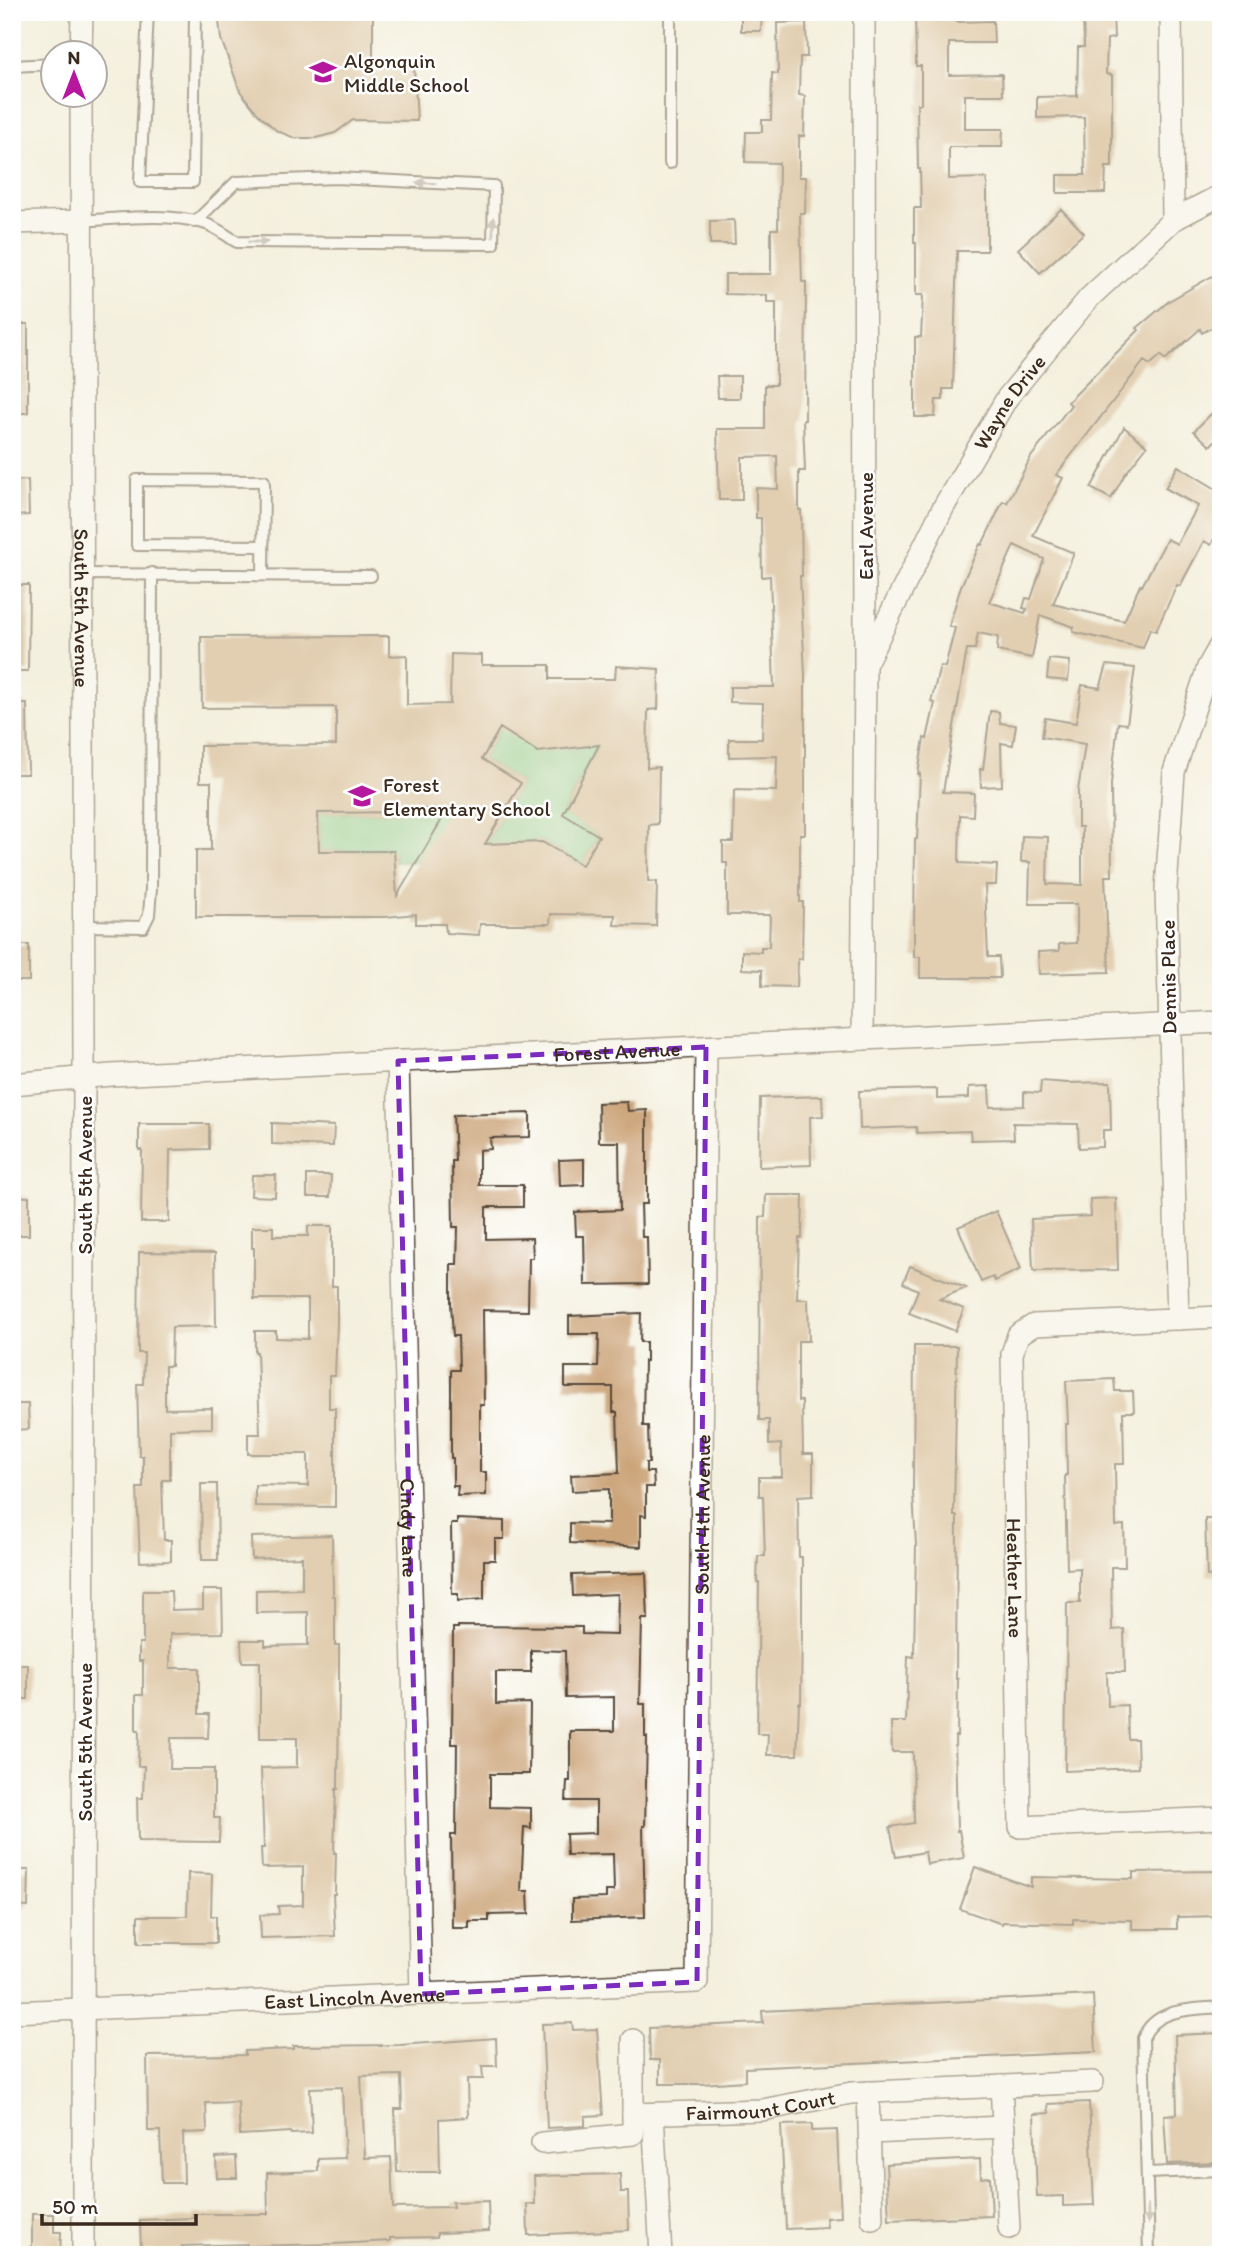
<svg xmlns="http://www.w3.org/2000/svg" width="1233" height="2267" viewBox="0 0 1233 2267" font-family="Itim,sans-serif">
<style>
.green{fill:#7fc783;stroke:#5d7850;stroke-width:2}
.building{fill:#cca57a;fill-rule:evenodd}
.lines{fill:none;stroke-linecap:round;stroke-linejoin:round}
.lane-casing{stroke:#57483b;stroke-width:14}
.street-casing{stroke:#57483b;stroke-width:24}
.lane{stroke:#fff;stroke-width:10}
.street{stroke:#fff;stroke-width:21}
.oneway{fill:#a79f9a}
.marked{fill:none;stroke:#7b2cbf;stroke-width:5;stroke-dasharray:14 9;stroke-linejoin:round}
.labels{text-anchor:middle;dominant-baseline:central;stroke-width:5;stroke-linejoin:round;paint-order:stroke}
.poi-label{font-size:21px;fill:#3b2a1e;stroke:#fff;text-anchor:start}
.street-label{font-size:21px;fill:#3b2a1e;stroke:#fff}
</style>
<rect width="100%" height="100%" fill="#fff"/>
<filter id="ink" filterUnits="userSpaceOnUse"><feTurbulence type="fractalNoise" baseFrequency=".0143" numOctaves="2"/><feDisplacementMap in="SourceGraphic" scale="14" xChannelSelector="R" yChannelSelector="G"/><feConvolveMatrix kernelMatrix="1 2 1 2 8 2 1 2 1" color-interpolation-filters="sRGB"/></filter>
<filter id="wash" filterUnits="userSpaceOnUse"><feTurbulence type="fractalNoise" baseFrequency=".00686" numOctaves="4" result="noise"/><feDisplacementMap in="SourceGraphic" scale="28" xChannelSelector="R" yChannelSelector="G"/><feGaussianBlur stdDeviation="1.57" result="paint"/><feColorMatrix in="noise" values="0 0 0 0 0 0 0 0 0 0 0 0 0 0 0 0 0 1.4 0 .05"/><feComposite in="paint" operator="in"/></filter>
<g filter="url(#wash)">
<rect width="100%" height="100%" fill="#f4f0df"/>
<path class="green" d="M500,728L572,733L598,747L563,813L599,836L582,865L542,842L519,843L510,861L484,846L521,783L482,759Z
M406,809H448L423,862H395L394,851H319L318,813L404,812Z"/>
<g id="blocks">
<path class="building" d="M218,12H373V67H414L417,121L353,120L335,133L316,138H295L277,131L258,114L240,91L221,39Z
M915,12H957V22L993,21L994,43H949V75L1002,74L1003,95H965V129H1003L1002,147H949V179L987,178V251H957L953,389H943V400H936L935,417H915V337H921L923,295H916V243H914V208H921L920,169H918L917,104H921V66H916Z
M1083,12H1113L1114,38L1107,39L1106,74L1112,75V167H1106L1105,193H1057V175H1085L1084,117L1037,118V97L1077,96L1078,47H1084Z
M741,13H762L761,31H741Z
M806,22L807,57H800L799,95L805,96L804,136H799V177H806L805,213H800L802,282H806L805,420H803L805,471H799V510H801L802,576H800L805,675V834H800V902H803L802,959H798L797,987L762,986V970L742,969V951L761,952V947H769L770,915H727V863H723V842H733L734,790L776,791L777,756L729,757V739H762L763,703L730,702V687H774L770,576L762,577L761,518H756V488L778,489L777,456L742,457V500H719L717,429H765V385H776V302H767V295L725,294V274H771V229H778L779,163L745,162L746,132H762V120H771L772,73L778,74L777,23Z
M1061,209L1084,233L1040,273L1018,249Z
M734,220L735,244H710V221Z
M1221,271V323L1202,333L1200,329L1165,360L1161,355L1150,365L1144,361L1056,475L1063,478L1033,536L1074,553L1053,604L1124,621L1140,585L1142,586L1167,539L1177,544L1198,506L1165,488L1178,466L1221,492V527L1211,545L1204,541L1180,586L1177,585L1156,631L1150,629L1143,648L1073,632L1074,627L1040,615L1032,658L997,651L998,637L978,633L975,649H967L943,792L974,793L973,816L960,815L959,863L997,865L996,885H985L988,957H999L1000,978H920V957H914V929L915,839H917L920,774H918L924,738L927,739L935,703L931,702L940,666L945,667L955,628L949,626L961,586L980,544L982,545L1003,501L1007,503L1031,457L1071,405L1068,402L1139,330L1137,328L1169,301ZM1014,545L1044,559L1031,599L1026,598L1023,608L1027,609L1025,613L989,602Z
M12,324H28V413H12Z
M717,376H740V398H718Z
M1212,413L1221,422V434L1210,446L1194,431Z
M1124,427L1147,446L1125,474L1111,499L1091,488Z
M28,480L29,515L12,516V481Z
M12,585H29L28,671H12Z
M389,636V656L407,655V705L450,704L451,654L482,655V665H550V679H615L616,666L659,669L658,709L648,710L647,768L659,767L658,824L649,825L648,881L657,882L656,926L614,925L615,915L551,914L550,924H480L479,935L446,933L445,924H416V914L385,917H196V850H211V782H200V746L336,745V707L202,708L201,637ZM500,728L538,752L599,745L563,814L599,836L582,865L542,842L485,844L521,783L482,759ZM406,809H448L397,896L394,851H319L318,813L405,812Z
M1049,659L1070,661L1068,681L1047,679Z
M1107,665L1135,668L1127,724L1118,723L1111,784L1112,876H1105L1109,972L1039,974L1038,952L1059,951V944L1077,943V904H1029L1030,862H1021L1022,836L1048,837L1047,884L1082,885V827H1078V791L1085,744L1042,737L1045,718L1076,723L1082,685L1100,688Z
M12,704H27L28,774H12Z
M990,711L999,712L1000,723L1016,725L1013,745L1001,743L1002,786L981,787L980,769H983Z
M12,945H29V981H12Z
M1041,1081L1068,1083L1110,1082L1111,1130H1103V1147L1079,1148L1078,1124L1013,1123L1014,1139L971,1140L970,1131L917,1133L916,1127L860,1129L859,1091L937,1089V1099L969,1098V1087L989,1086L990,1107L1024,1106V1092L1040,1093Z
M822,1096L823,1116L810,1117L811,1165L759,1167L760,1098Z
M627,1102L628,1111L647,1110V1204H641L642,1237H647L648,1284L585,1285L584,1236H576L575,1212L620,1210L619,1142H599L598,1103Z
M530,1113V1137L490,1138L491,1149L479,1150V1185H523V1207H486V1239L532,1238L533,1258H529L528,1311L483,1310L484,1405H480V1472H486V1495L457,1496L458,1486H453V1458H451V1370H459L458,1336H453L451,1303V1264H457L458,1227H453L452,1161H455L453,1115Z
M272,1123L334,1126L333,1146L272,1144Z
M139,1124H209V1149L170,1150L169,1222H141L142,1150H139Z
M584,1159V1185L560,1186L559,1160Z
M252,1175H276L275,1197L251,1196Z
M307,1175H331L330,1197H307Z
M766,1195H803L802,1238H799L797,1299H808L809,1341H798V1401H802L803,1454H813V1495L798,1496L799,1557H802V1624L801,1703H799L797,1755H767L768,1734H757L759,1582H757L758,1556H765L763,1496H759V1477H782L781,1444L769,1445V1420H759L760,1217H765Z
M12,1196L29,1197V1235H12Z
M1116,1198L1118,1270L1033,1271L1031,1219L1091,1216L1090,1199Z
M996,1211L1021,1269L995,1281L993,1277L981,1282L958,1227Z
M308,1226H332V1286H337V1323L335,1376H329V1408H335V1507L255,1506V1485L308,1486V1454H248V1434H260L257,1352H255V1331H276V1338L308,1339V1299H254V1248H252V1227H273V1236H308Z
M139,1252L215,1253L216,1326L172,1327L171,1366H165V1409L212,1408V1428L170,1429V1480H162L164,1540H171V1561L140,1562L137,1488H143V1456H139L137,1384H143L144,1353H138Z
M910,1266L966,1288L939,1299L964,1309L955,1331L909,1313L918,1290L903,1283Z
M641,1313L640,1342H646V1361H644L643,1426H648L649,1463H646V1472H653L654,1487H646V1516L641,1515V1547L570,1543V1523L609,1524V1489L572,1491L571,1475L619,1473L617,1412H613V1387H565V1367H598L599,1334H569V1316Z
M914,1346H957L954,1516H957L956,1679H958L957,1736H955L957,1831L959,1830L964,1858L927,1864L925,1852L896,1857L890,1827L914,1823L913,1752H892L891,1722H906L908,1656L914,1657L916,1545L913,1493Z
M1114,1379L1115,1391H1133L1134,1412H1123L1124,1464H1115L1116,1526L1124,1525L1125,1567H1111L1112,1630L1124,1629L1125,1672H1107L1108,1706L1127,1705L1128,1739H1137L1138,1768L1065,1771L1067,1603H1080V1568L1067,1569L1065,1475H1067L1066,1424H1068L1066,1381Z
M12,1404H28L29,1429L12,1430Z
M201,1484H217L218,1560H202Z
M457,1519L504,1521V1539H495V1560H484V1599L458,1601V1594H452L451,1524H457Z
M1205,1519H1221V1575L1207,1576Z
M332,1535L333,1596H335V1645H339V1685L338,1789H336L334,1853H336L335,1894H333L335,1936L261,1938L260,1915L279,1914L278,1906L303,1905V1867L262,1868L261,1848H264L261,1768L297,1767V1738H260V1662H242L241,1640H265V1646L308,1645V1612L256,1613V1590L302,1589V1557L252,1559L251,1537Z
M646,1573L648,1619H642L640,1704H645V1737H647L645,1826H643L645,1917L572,1920V1899L606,1898V1891H614L613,1854L567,1855L566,1834L596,1833V1801H566L567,1781H570V1731H614V1697L566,1698L565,1651L531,1650V1672H496V1704L530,1703L529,1774H490V1807L531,1808V1828L524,1827L521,1891H528L529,1914L489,1915V1921H469V1928H452L451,1835H456L457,1744H452L453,1628H458V1626L582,1627V1634L617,1635L618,1594L573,1596L572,1575Z
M203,1590H222L223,1633L170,1634V1668H199V1714H209L208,1738H171L170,1769H214V1818H220L219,1842L138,1841L137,1798H143L144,1766H138L139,1730H136V1695H143V1661H139V1643H143V1591H171L172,1610L203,1609Z
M12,1665H28V1699H12Z
M975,1867L1031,1887V1877L1133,1879V1872L1221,1871V1916L1177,1917V1929H1132V1920L1073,1919V1924L1003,1922L1002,1924L960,1909Z
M12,1870H29L28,1907L12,1906Z
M188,1873L212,1874L211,1916H216V1943H138V1916H187Z
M1093,1995L1096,2052L745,2068V2081L701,2084H660V2060H650L649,2028L763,2023L762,2011Z
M572,2023L573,2030L597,2029L603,2115L585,2116V2126L547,2128L542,2024Z
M1221,2033V2162L1167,2164L1164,2115L1177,2114L1175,2035Z
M496,2038L497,2066H482L483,2079H467L468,2117L439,2119L440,2172H397L395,2109H402L401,2075L361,2076L365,2158L391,2157L393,2208L453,2207L452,2202L488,2201L489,2231L437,2233V2237L390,2238V2241L334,2244L247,2246V2244L182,2246V2250L141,2251L140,2220L194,2218L193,2214H268L267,2173L318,2171V2159L345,2158L342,2087L310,2088L312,2133L291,2134L290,2132L240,2135L238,2102L206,2103L207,2132L183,2133L184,2183H162L160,2131H148L147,2056L245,2055V2051L293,2049V2046L400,2045Z
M1089,2102L1094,2205L1063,2206V2196L1037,2197L1034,2114L1049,2113L1048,2104Z
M812,2124V2131L837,2130L841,2217L826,2218L827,2227L786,2229L781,2125Z
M236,2156L237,2178H217L216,2157Z
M980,2159L981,2178L990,2177L992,2216L889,2220L886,2164Z
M620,2174L621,2192H628L629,2230L528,2235L527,2204H535L534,2176Z
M32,2214H54V2232H61L60,2255H32Z"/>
</g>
</g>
<g filter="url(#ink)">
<use href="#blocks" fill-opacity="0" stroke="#57483b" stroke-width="2"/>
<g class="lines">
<defs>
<path id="lane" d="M148,12L140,182H193L195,12
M670,12V163
M12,66L52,64
M80,221C120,219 165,212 203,223C215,226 227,236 237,242L493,244L494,186L336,178L236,182L195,222
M263,546L137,545V480L264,481L263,575
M83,574L371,576
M84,926L143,927L149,915L151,889L152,573
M1147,2173L1221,2170
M1149,2255L1143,2038C1156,2007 1192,2010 1221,2007"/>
<g id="street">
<path d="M1171,12L1173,220"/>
<path d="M81,52L82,12"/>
<path id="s1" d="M81,94L84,1050L83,2255"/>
<path d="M12,223L80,221"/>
<path id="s2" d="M867,661L943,508L1007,398L1089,298L1173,220L1221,195"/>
<path d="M862,1039L865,665L864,12"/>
<path id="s3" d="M398,1061L421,1994"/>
<path id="s4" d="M12,1084L111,1075L1221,1022"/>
<path id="s5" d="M1221,1317L1034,1325L1018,1335L1012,1354L1020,1827L1221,1818"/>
<path d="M1178,1319L1166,889L1174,772L1208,667L1221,644"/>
<path id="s6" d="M12,2012L697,1982L706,1047"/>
<path d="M1001,2086L1009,2228"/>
<path d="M868,2092L872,2219"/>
<path id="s7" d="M633,2114L762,2110L851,2093L1093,2082"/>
<path d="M653,2114L661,2255"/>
<path d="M870,2133L1004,2127"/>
<path d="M542,2143L633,2134V2040"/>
</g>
</defs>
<use href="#lane" class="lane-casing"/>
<use href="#street" class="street-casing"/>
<use href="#lane" class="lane"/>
<use href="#street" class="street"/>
</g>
<defs><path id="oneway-solid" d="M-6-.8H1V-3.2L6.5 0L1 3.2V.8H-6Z" transform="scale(1.75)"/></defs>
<g class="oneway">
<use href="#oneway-solid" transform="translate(426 183) rotate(-177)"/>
<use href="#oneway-solid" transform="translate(493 227) rotate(-89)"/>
<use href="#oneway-solid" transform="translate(258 242)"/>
<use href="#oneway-solid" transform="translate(1148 2214) rotate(88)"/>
</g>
</g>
<path d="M0 0H1233V2267H0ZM706,1047L697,1982L421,1994L398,1061Z" fill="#f4f0df" fill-opacity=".55" fill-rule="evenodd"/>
<path class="marked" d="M706,1047L697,1982L421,1994L398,1061Z"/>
<defs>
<symbol id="school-bare" viewBox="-9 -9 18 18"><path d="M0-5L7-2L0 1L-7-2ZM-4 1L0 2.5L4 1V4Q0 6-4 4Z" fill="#b5179e" stroke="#fff" stroke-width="2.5" paint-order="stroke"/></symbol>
</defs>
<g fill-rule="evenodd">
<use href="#school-bare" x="304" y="53" width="38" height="38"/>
<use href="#school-bare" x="343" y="777" width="38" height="38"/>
</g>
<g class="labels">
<g class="poi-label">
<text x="344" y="60">Algonquin<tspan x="344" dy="24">Middle School</tspan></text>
<text x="383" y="784">Forest<tspan x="383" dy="24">Elementary School</tspan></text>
</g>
<g class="street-label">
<text stroke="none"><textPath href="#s2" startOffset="296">Wayne Drive</textPath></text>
<text transform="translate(865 526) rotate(-90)">Earl Avenue</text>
<text stroke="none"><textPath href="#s1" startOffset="514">South 5th Avenue</textPath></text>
<text transform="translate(1168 977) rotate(-91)">Dennis Place</text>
<text stroke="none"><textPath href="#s4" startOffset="606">Forest Avenue</textPath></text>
<text transform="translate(84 1175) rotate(-90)">South 5th Avenue</text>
<text stroke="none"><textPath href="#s6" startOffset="1153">South 4th Avenue</textPath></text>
<text stroke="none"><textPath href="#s3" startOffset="467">Cindy Lane</textPath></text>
<text stroke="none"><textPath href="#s5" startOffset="450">Heather Lane</textPath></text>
<text transform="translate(84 1742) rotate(-90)">South 5th Avenue</text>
<text stroke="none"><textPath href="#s6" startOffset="343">East Lincoln Avenue</textPath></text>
<text stroke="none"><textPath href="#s7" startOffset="128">Fairmount Court</textPath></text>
</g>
</g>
<rect width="1233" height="2267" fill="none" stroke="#fff" stroke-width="42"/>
<g transform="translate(74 74)"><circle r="33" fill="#ffffff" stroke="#b1aaa5" stroke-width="2"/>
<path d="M0-5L12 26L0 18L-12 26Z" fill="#b5179e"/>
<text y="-10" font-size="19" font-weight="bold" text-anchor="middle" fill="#3b2a1e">N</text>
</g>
<path d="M42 2214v10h154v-10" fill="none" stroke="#3b2a1e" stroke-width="3.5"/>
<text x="52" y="2214" font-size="21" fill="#3b2a1e" stroke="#ffffff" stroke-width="5" paint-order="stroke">50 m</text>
</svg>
